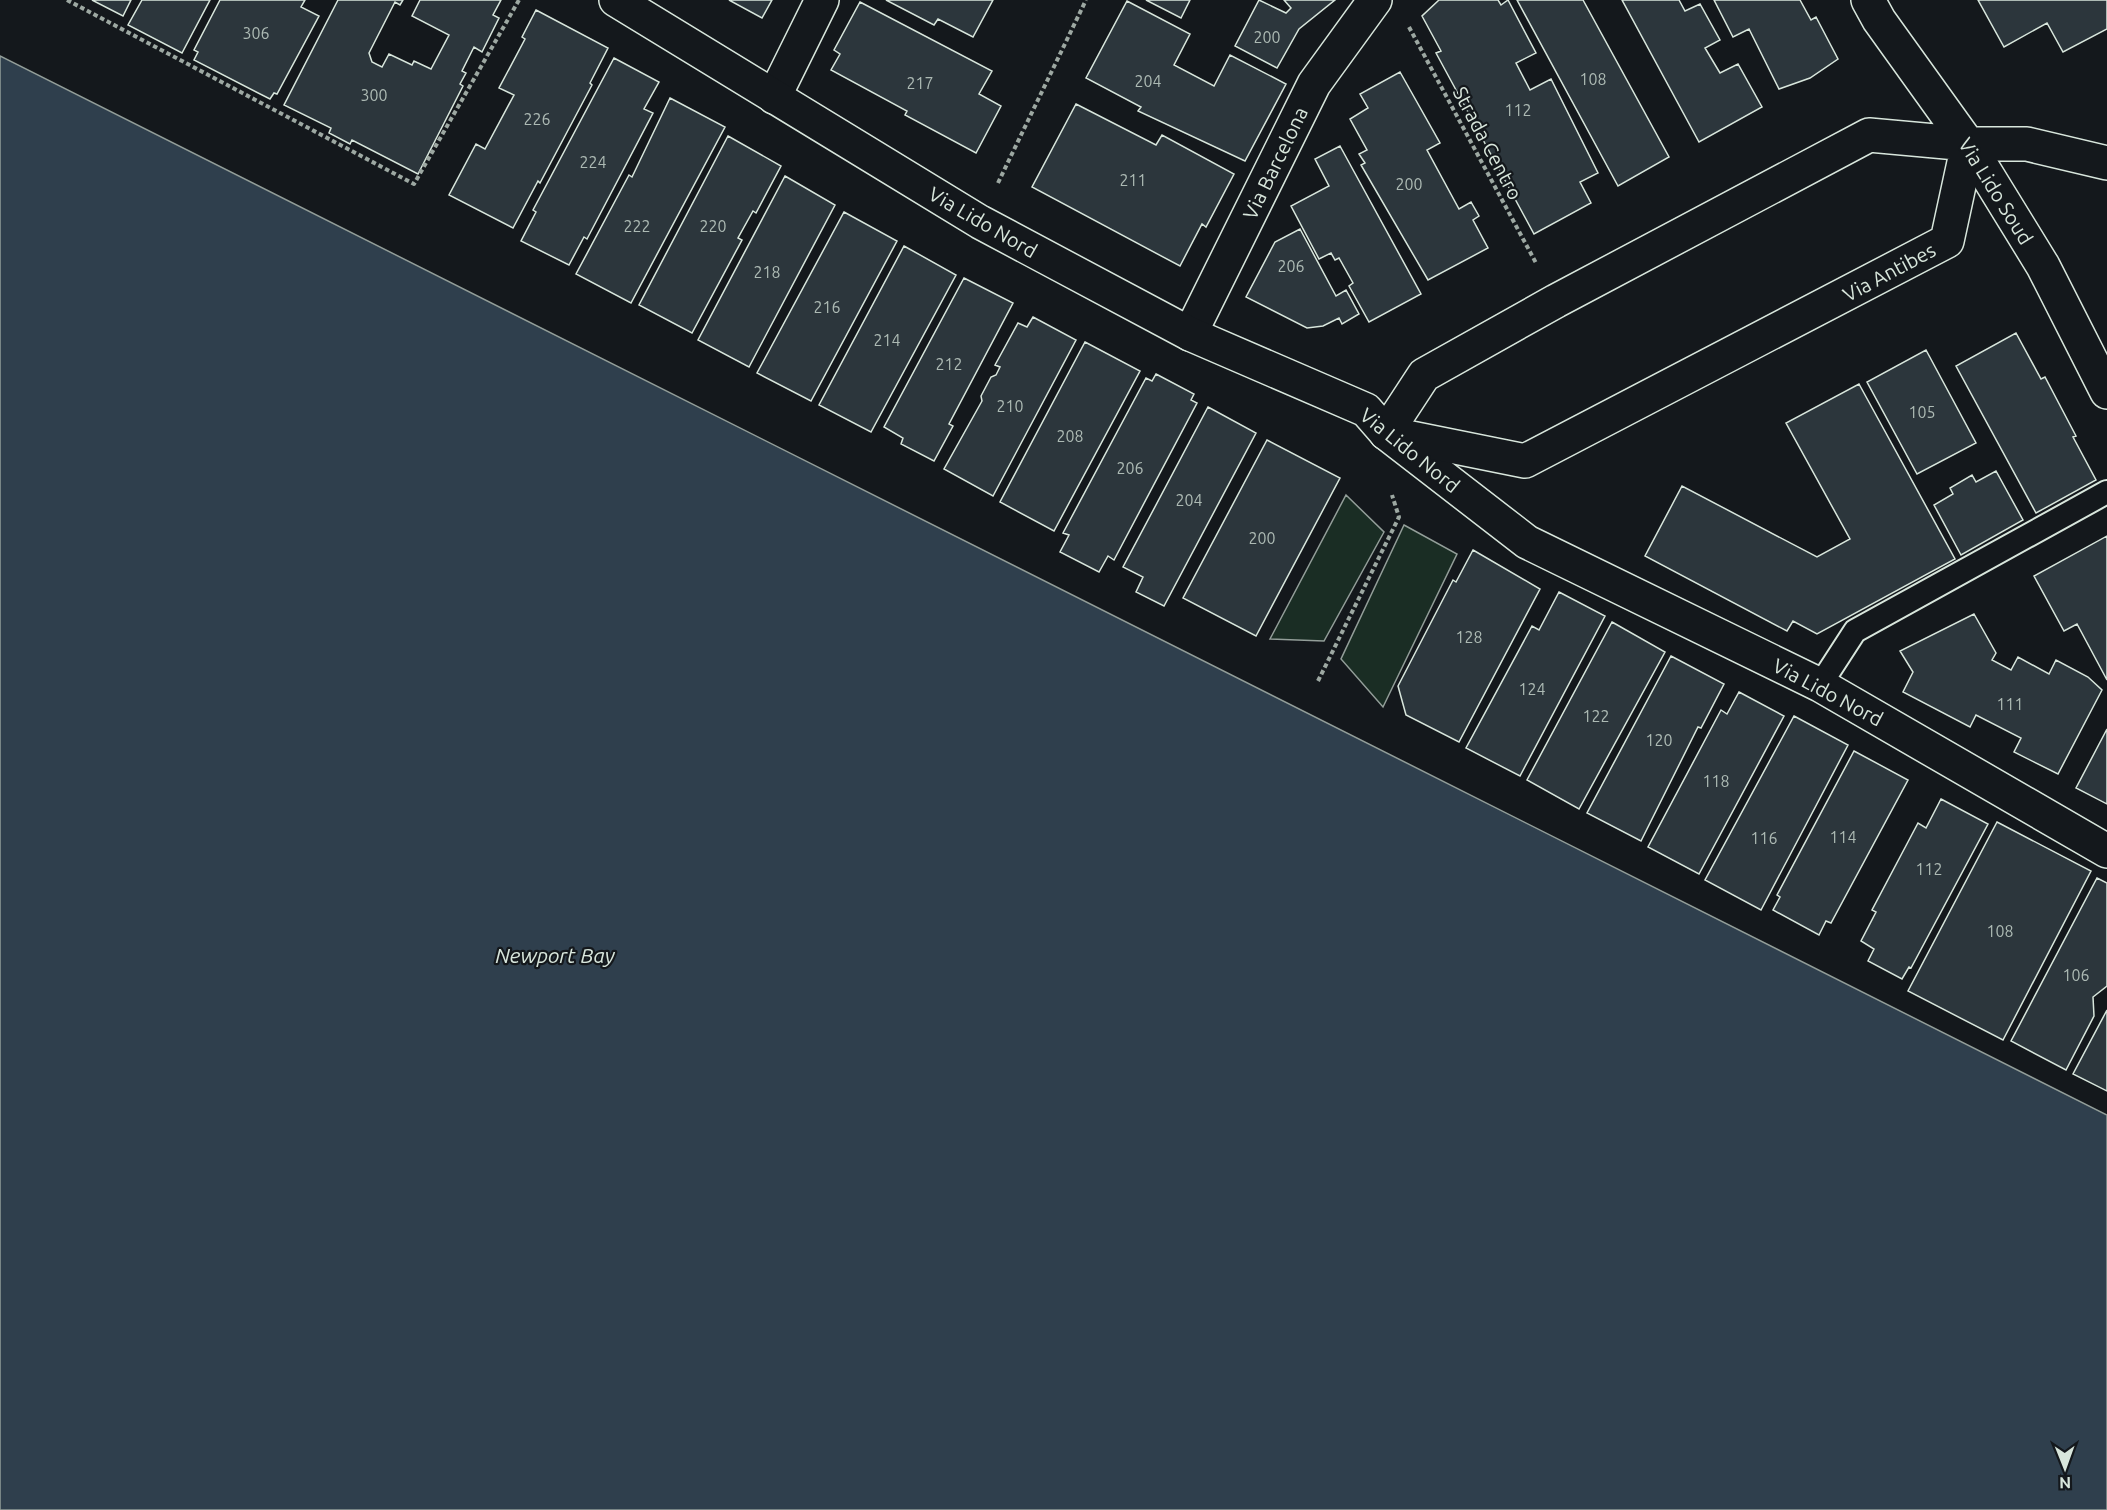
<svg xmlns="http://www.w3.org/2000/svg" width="2107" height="1510" viewBox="0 0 2107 1510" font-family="Ubuntu,sans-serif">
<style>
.green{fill:#1a2d24;stroke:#939e99;stroke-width:1.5}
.water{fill:#2f3f4d;stroke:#939e99;stroke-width:1.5}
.building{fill:#2c363c;stroke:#d8e6dc;stroke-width:1.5}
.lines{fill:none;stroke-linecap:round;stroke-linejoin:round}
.service-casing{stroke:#d8e6dc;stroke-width:26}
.minor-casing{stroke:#d8e6dc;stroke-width:36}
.tertiary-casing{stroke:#d8e6dc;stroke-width:36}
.path{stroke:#9da8a2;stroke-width:4;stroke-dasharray:4.5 3;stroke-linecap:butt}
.service{stroke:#14181c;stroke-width:22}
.minor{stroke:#14181c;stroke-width:33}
.tertiary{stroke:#14181c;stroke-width:33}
.labels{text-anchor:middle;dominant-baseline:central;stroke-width:4.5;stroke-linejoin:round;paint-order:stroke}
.number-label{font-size:16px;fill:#adbab4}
.street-label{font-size:20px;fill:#d8e6dc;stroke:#14181c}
.water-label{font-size:21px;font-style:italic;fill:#d8e6dc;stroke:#14181c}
</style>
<rect width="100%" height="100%" fill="#14181c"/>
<path class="green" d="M1346,495L1384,532L1324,641L1270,639Z
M1404,525L1457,554L1383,707L1341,659Z"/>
<path class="water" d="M0,56L2107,1115V1510H0Z"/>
<path class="building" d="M92,0H131L123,16Z
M142,0H210L182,53L128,25Z
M220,0H305L301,7L319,16L277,94L274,93L270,99L194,60L198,52L194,50Z
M338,0H403L400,5L395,2L369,53L372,62L382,67L389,54L412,65L414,61L431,69L449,35L412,16L420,0H501L493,15L499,18L482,52L474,47L462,71L466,73L460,84L463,86L418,174L352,140L350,144L329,133L331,128L284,105Z
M729,0H772L762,18Z
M886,0H993L973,37L938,19L934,25Z
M1146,0H1190L1181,18Z
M1259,0L1286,13L1291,8L1284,0H1335L1299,29L1277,68L1235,46Z
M1439,0H1498L1501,5L1508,0L1536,53L1516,63L1530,90L1551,79L1598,173L1580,182L1591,203L1534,234L1436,53L1441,51L1422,16Z
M1517,0H1583L1669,157L1618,186Z
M1622,0H1679L1685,11L1700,4L1720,40L1705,48L1720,73L1738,64L1762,107L1699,142Z
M1714,0H1800L1811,20L1816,17L1838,59L1810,78L1779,89L1749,29L1733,37Z
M1978,0H2107V29L2063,52L2047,23L2004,47Z
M1127,1L1190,34L1174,65L1214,86L1230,55L1286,84L1245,161L1138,111L1141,107L1086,78Z
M860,2L992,71L979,94L1001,106L976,153L905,115L907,111L831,70L840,54L834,50Z
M536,10L608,48L590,83L592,85L540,183L538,181L513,228L449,195L476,144L485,149L514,95L499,88L525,39L522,37Z
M614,58L659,82L644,109L653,113L587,239L584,237L569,265L521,241L536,212L533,210Z
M1400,72L1440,143L1427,150L1459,209L1471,202L1479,216L1473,220L1488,248L1428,280L1361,165L1365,163L1359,154L1367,150L1350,119L1368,108L1360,94Z
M670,98L725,127L631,303L576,274L629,175L632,177Z
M1076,104L1156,145L1162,135L1234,174L1206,227L1202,224L1180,266L1032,187Z
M728,136L781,166L756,213L753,211L738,238L742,240L692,333L639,305Z
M1340,146L1421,294L1369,322L1349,286L1353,283L1339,258L1335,260L1331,253L1319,259L1291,206L1329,186L1315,159Z
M785,176L835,205L749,367L698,340Z
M844,212L897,241L811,401L757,373Z
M1300,229L1336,296L1346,290L1359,314L1342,324L1339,318L1323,326L1307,328L1246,297L1275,242Z
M904,246L956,275L871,432L819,405Z
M964,278L1013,303L949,424L953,426L934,461L901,444L903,438L884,427Z
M1033,317L1076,340L993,496L944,469L982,401L981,396L991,377L996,375L1000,367L995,365L1018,323L1027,327Z
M2016,333L2041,379L2045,377L2076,436L2073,437L2096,480L2036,513L1956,366Z
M1085,342L1140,371L1054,531L1000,502Z
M1926,350L1976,443L1917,474L1867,382Z
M1156,374L1194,394L1191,400L1197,403L1114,560L1108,556L1099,572L1060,552L1069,535L1063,533L1146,378L1152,381Z
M1859,384L1955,559L1817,634L1793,621L1787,631L1645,556L1682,486L1817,557L1850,539L1786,423Z
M1208,407L1256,433L1164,606L1136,592L1143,577L1123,567Z
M1267,440L1340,478L1256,636L1183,598Z
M1996,471L2023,520L1961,555L1934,505L1953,494L1950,488L1972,475L1976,482Z
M2107,536V680L2077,624L2064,631L2034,576Z
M1473,550L1540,589L1459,742L1406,715L1398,686L1453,580L1456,582Z
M1559,592L1605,616L1520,776L1466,748L1532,626L1539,630Z
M1974,614L1996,653L1992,660L2011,670L2018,657L2049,674L2056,660L2088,677L2102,690L2058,774L2014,752L2021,738L1976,715L1970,727L1903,692L1913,672L1900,651Z
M1612,622L1665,652L1579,809L1527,780Z
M1671,656L1724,684L1701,728L1698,727L1641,841L1587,813Z
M1739,692L1784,716L1699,874L1648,847L1721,710L1727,714Z
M1794,716L1848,745L1761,910L1705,880Z
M2107,729V804L2076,788Z
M1854,751L1908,780L1831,923L1826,921L1819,935L1773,910L1780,897L1777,895Z
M1941,799L1988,824L1911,968L1909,967L1902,979L1868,961L1874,949L1861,941L1876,912L1872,910L1918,823L1926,828Z
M1997,822L2091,871L2003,1040L1908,991Z
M2097,878L2107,883V986L2093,997L2094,1016L2066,1070L2011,1041Z
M2107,1010V1091L2073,1074Z"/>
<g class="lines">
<defs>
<path id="service" d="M1820,685L1855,631L2107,492"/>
<path id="minor" d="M774,97L822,0
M1968,144L2043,266L2107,392
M1190,334L1314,84L1375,0
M1386,433L1527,542L1820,685L2107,851"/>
<path id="tertiary" d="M616,0L980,222L1190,334L1366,410L1386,433
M1868,0L1879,20L1968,144
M1386,433L1424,375L1556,301L1869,135L1968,144H2027L2107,163
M1386,433L1525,461L1947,241L1968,144"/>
</defs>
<use href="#service" class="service-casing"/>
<use href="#minor" class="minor-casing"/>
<use href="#tertiary" class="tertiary-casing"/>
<path class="path" d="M67,0L414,184L519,0
M1409,27L1536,263
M998,183L1086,0
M1318,681L1399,517L1392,495"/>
<use href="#service" class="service"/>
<use href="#minor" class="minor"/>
<use href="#tertiary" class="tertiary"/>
</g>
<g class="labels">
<g class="number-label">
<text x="256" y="33">306</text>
<text x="1267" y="37">200</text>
<text x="1593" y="79">108</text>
<text x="1148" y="81">204</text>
<text x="920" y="83">217</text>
<text x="374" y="95">300</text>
<text x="1518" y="110">112</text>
<text x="537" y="119">226</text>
<text x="593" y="162">224</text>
<text x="1133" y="180">211</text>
<text x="1409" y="184">200</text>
<text x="637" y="226">222</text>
<text x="713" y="226">220</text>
<text x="1291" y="266">206</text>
<text x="767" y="272">218</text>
<text x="827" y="307">216</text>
<text x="887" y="340">214</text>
<text x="949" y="364">212</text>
<text x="1010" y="406">210</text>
<text x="1922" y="412">105</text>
<text x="1070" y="436">208</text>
<text x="1130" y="468">206</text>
<text x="1189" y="500">204</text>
<text x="1262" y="538">200</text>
<text x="1469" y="637">128</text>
<text x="1532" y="689">124</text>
<text x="2010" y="704">111</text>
<text x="1596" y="716">122</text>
<text x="1659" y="740">120</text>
<text x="1716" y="781">118</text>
<text x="1843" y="837">114</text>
<text x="1764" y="838">116</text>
<text x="1929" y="869">112</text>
<text x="2000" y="931">108</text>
<text x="2076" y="975">106</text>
</g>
<g class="street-label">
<text transform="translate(1488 143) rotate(62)">Strada Centro</text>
<text transform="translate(1275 163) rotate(-64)">Via Barcelona</text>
<text transform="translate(1996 191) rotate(58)">Via Lido Soud</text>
<text transform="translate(983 222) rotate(30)">Via Lido Nord</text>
<text transform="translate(1889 272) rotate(-28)">Via Antibes</text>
<text transform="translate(1410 450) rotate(39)">Via Lido Nord</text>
<text transform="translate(1828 692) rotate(28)">Via Lido Nord</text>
</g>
<g class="water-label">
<text x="555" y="955">Newport Bay</text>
</g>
</g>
<g transform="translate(2065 1468) rotate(179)" stroke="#14181c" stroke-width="4.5" paint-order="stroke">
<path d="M0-4.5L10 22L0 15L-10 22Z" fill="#d8e6dc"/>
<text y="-9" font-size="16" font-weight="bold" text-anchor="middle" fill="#d8e6dc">N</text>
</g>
</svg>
